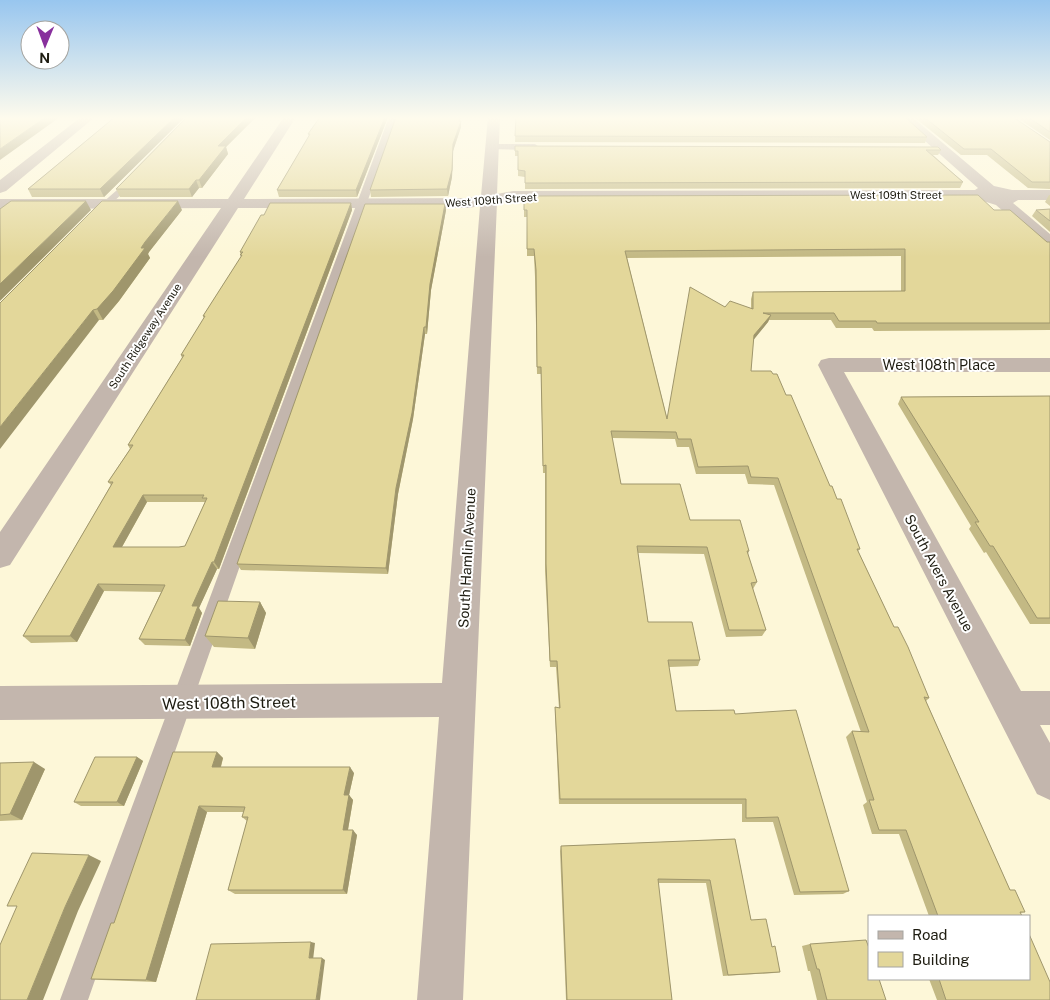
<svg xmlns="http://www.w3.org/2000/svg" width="1050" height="1000" viewBox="0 0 1050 1000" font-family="'Public Sans',sans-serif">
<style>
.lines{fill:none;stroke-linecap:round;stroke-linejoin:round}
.service{fill:#c3b6ad;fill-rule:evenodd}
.minor{fill:#c3b6ad;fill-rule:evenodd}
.wall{fill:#c3b984;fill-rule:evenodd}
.shaded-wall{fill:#9f966c}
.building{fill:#e3d79a;stroke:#9f966c;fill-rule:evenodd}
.labels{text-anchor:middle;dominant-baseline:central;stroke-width:4;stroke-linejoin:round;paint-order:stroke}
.far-street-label{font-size:11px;fill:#1e1c11;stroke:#fff}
.street-label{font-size:14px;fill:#1e1c11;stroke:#fff}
.near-street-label{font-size:16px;fill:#1e1c11;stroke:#fff}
</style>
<rect width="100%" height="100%" fill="#fdf7d8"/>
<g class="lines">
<path class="service" d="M389,117H397L88,1000H60Z
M492,144H535L539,147L535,150L489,149V145Z
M133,176L138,179L136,181L99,215H93V211Z"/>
<path class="minor" d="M81,117H95L6,191L0,193V180Z
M284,117H296L244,199L468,198L481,196L488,117H500L497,194L513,191L975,190L978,188L898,117H912L994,186L1012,190H1050V200H1018L1013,203L1050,234V248L1044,247L996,205L980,200L513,201L497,203L463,1000H417L439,717L0,720V686L442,683L480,206L468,208H238L10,565L0,568V532L221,208L0,209V199H228Z
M829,358H1050V372H844L1021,691H1050V725H1040L1050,743V800L1037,794L818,365L821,360Z"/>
</g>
<path class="wall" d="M115,117H185L104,197H32L28,189Z
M187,117H256L226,147L228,154L202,188H199L192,197H120L116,189Z
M320,117H388L357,197H279L277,190L309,136L308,134Z
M461,117L460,121L461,127L453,151L452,177L448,196L371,197L370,190Z
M516,117L927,137L925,143L515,142Z
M914,117H1013L1050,142V189L1028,188L987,155H961Z
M1016,117H1050V140Z
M515,146L941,150L938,155H933L963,182L960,188L525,189V177L518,176V156H515Z
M1049,195H1050V206L1045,202Z
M524,196L994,210L1047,242H1050V330L874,331L872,328H836L831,320H769L768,322L753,340L751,371L786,395L860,549L858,551L894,627L929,698L926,701L1010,890L1025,912L1020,913L1022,916H929L899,834H872L863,805L867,802L846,737L852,731L861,732L774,485L748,484L745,474H696L689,447H677L675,439L612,438L621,484L749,551L748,554L757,582L753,589L766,630L762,636L726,637L704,554L638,553L648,622L700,660L698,666L669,667L676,711L735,714L849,891L843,894L794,895L773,822H742V804H559L555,713V707L559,708L556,667H550L545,571V473H543L541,374H537L535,277L534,256H527V217H524ZM901,256V291L753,292L751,299V308L725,307L667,418L627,258Z
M351,203L352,210L219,569H217L199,608L202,613L190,646L145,645L139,639L161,592L104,591L77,642L31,643L23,636L111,485L108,482L130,449L128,445L182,358L181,355L204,318L203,316L241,257L240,252ZM147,502H205L185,546L179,547H122Z
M445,204L446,210L431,290L427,334H425L413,419L398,494L388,574L241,570L237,564Z
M1050,209V232L1032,216L1036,210Z
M182,210L149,252L148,254L150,258L119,301L103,320H99L0,303Z
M1050,396V624H1030L986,552L984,553L969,529L971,526L898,404L901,397Z
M260,602L266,613L255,649L214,647L205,636Z
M217,752L223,758L221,767L354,773L349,795L353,800L348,830L357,835L347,894H235L228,890L247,821L242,817L244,812H207L156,982L102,980L91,979L114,923Z
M137,757L143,761L124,806H81L74,802Z
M0,763L45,769L22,820L0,821Z
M735,839L751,920L772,947L780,972L774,973L723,976L706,883H658L672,1000H566L560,851L561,846Z
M810,944L886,1000H817L810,971H808L802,946Z
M929,979H1029L1050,1000H937Z"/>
<path class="shaded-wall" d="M46,117H60L0,160V149Z
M175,117H185L104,197L100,189Z
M247,117H256L226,147L228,154L202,188L199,180L218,146Z
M385,117H388L357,197L356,190Z
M461,121V127L453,151L452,177L448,196L447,189L453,144Z
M196,180L199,188L192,197L189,189Z
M86,201L91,210L0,301V284Z
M178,201L182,210L149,252L148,254L150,258L119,301L103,320L97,309L145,242Z
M351,203L352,210L219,569L214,562Z
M445,204L446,210L431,290L427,334L426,327L430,284Z
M93,310L99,320L0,449V427Z
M771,315L768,322L751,343L754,335Z
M424,327L425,334L413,419L398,494L388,574L386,568L396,488Z
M143,495L147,502L118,554L113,547Z
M212,562L217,569L199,608L202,613L190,646L185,640L192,606Z
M98,584L104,591L77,642L70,636Z
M260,602L266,613L255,649L248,638Z
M217,752L223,758L219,773L212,767Z
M137,757L143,761L124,806L117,802Z
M34,762L45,769L22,820L10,814Z
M350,767L354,773L349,795L353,800L347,835L343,830L344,795Z
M199,806L207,812L156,982L146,980Z
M353,830L357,835L347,894L343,890Z
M89,855L101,861L78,911L43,1000H27L65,907Z
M311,942L315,943L313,960L309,958Z
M322,958L325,960L320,1000H316Z"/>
<path class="building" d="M0,117H46L0,149Z
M115,117H175L100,189H28Z
M187,117H247L218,146H226L199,180H196L189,189H116Z
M320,117H385L356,190H277L310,134H308Z
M396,117H459V121H461L453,144L452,170L447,189L370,190Z
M516,117H905L927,137L515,136Z
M924,117H1013L1050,142V182H1032L991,149H964Z
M1028,117H1050V132Z
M515,146L938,147L941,150H926L963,182L525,183V171L518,170V151H515Z
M978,195L994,210H1010L1047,242H1050V323H877L876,321H839L834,313H763L771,315L754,335L751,371H771L773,374H777L786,395H791L830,486H832L837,499H841L860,549H857L894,627H898L908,647L929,698L924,697L1010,890H1015L1025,912H1020L1022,916H938L906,830H879L869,800H874L852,731L869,732L778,478L751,477L748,466L698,467L691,439H678L676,432L611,431L621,484H680L690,520H740L749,551H747L757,582L751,583L766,630H729L707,547L637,546L648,622H692L700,660H668L676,711L734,710L735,714L796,710L849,891L800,892L778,817L746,818V799H560L555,707L560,708L557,661H550L546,564V465L543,466L541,367H537L536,270L534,249H527V210H524V196ZM905,249V291L753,292V309L730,301L725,307L690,287L667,419L625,251Z
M11,201H86L0,284V209Z
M102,201H178L145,242L141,248H145L113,291L97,309L93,310L0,427V303Z
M270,203H351L214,562H212L192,606H198L185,640L139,639L165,585L98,584L70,636H23L113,482H108L133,445H128L184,355H181L205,316H203L242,255H240L243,252H240L261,215H264ZM143,495H204L202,498H207L185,546L179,547H113Z
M365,204H445L430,284L426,327H424L412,413L396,488L386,568L237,564Z
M1050,209V221L1036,210Z
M1050,396V618H1037L993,546H990L975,522H979L901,397Z
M218,601L260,602L248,638L205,636Z
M173,752H217L212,767H350L344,795H349L343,830H353L343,890H228L248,817H242L245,807L199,806L146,980L91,979L111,923H114Z
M95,757H137L117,802H74Z
M34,762L10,814L0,815V763Z
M735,839L751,920L766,919L772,947L775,946L780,972L728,975L710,880L658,879L672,1000H567L561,846Z
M32,853L89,855L65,907L27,1000H0V945L17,906H7Z
M1029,934L1050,982V1000H946L939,979H1029Z
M866,940L869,948V979H879L886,1000H827L819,969H817L810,944Z
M311,942L309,958H322L316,1000H196L211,944Z"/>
<linearGradient id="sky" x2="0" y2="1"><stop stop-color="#98c6ef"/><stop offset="0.46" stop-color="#fefbed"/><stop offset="1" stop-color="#fefbed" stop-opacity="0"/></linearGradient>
<rect width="1050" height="257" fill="url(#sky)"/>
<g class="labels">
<g class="far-street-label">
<text x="896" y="195">West 109th Street</text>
<text transform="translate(491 200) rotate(-4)">West 109th Street</text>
<text transform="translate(145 336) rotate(-57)">South Ridgeway Avenue</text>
</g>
<g class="street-label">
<text x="939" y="365">West 108th Place</text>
<text transform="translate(467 558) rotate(-87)">South Hamlin Avenue</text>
<text transform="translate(939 573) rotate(62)">South Avers Avenue</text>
</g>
<g class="near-street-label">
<text transform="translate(229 703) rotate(-1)">West 108th Street</text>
</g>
</g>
<rect x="868" y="915" width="162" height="65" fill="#ffffff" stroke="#a5a4a0"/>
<rect x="878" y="931" width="25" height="8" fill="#c3b6ad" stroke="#a5a4a0"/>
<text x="912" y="940" font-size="15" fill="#1e1c11">Road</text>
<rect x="878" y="952" width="25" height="15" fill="#e3d79a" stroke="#a5a4a0"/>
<text x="912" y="965" font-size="15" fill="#1e1c11">Building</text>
<g transform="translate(45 45) rotate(181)"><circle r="24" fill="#ffffff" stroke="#a5a4a0"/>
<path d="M0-4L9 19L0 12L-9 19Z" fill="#88309d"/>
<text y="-8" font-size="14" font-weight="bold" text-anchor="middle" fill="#1e1c11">N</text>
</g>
</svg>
